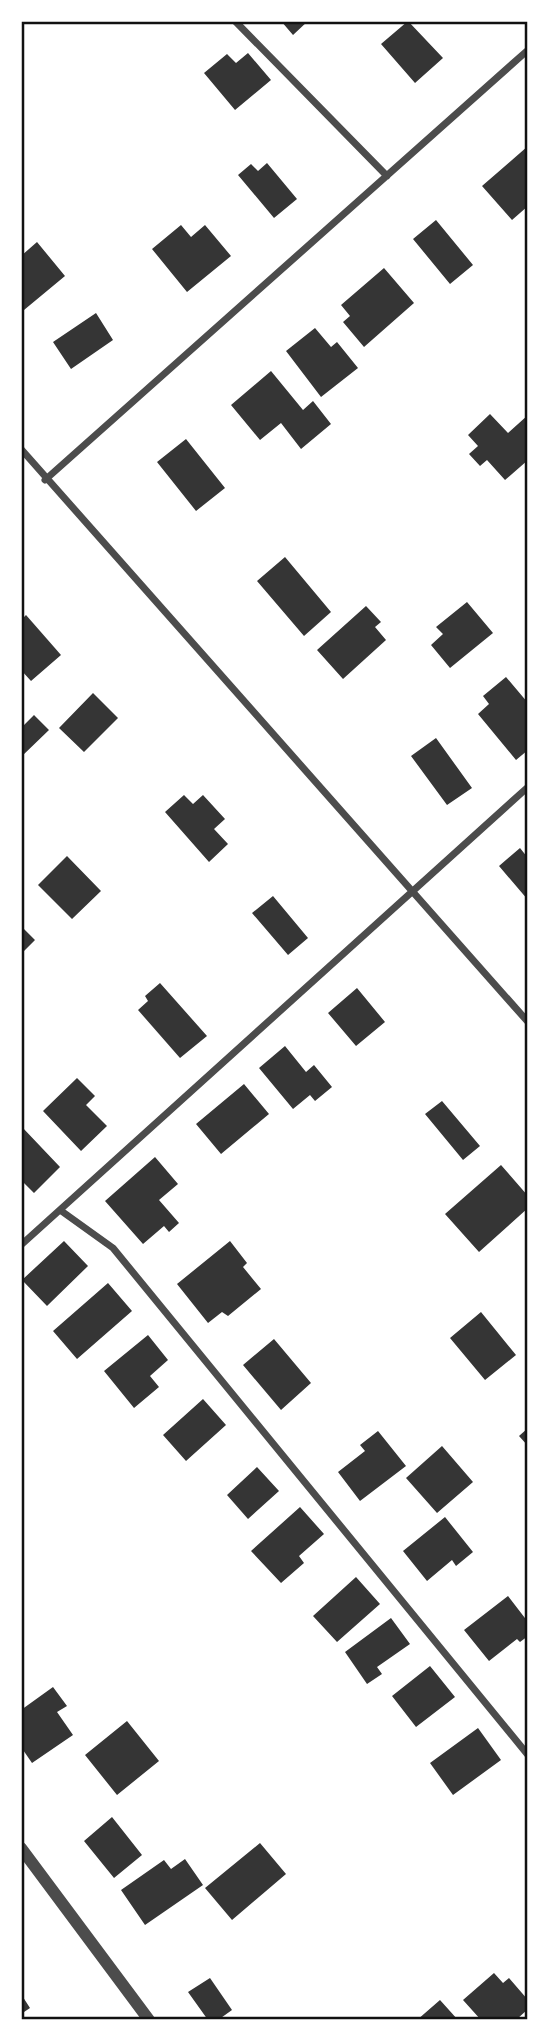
<svg xmlns="http://www.w3.org/2000/svg" width="549" height="2041" viewBox="0 0 549 2041" font-family="'Nunito Sans',sans-serif">
<style>
.building{fill:#353535}
.lines{fill:none;stroke-linecap:round;stroke-linejoin:round}
.minor{stroke:#4c4c4c;stroke-width:7}
.tertiary{stroke:#4c4c4c;stroke-width:12}
.neatline{fill:none;stroke:#111;stroke-width:2.5}
</style>
<rect width="100%" height="100%" fill="#fff"/>
<path class="building" d="M281,21H308L293,35Z
M408,21L443,58L415,83L381,44Z
M248,53L271,80L235,110L204,73L227,54L236,63Z
M528,146V206L512,220L482,186Z
M267,163L297,199L274,218L238,175L251,164L258,171Z
M436,220L473,265L450,284L413,239Z
M181,225L191,237L205,225L231,256L187,292L152,249Z
M37,242L65,276L24,310L21,307V256Z
M384,268L414,303L364,347L343,322L350,316L341,305Z
M96,313L113,340L71,369L53,342Z
M315,328L331,347L337,342L358,368L321,397L286,351Z
M271,371L303,410L313,401L331,424L301,449L281,423L260,440L231,405Z
M490,414L508,433L528,415V460L505,480L487,460L480,466L469,454L478,446L468,435Z
M186,439L225,488L196,511L157,462Z
M285,557L331,612L304,636L257,581Z
M467,602L493,633L450,668L431,645L443,634L436,627Z
M366,606L381,622L375,627L386,640L343,679L317,650Z
M26,615L61,655L31,681L21,670V620Z
M506,677L528,703V750L516,760L478,714L489,704L483,696Z
M93,693L118,718L84,752L59,728Z
M34,715L49,730L21,757V728Z
M436,738L472,788L447,805L411,756Z
M184,795L193,804L203,795L225,819L214,829L228,844L209,862L165,812Z
M520,848L528,858V900L499,866Z
M67,856L101,891L72,919L38,885Z
M273,896L308,938L288,955L252,913Z
M21,926L35,940L21,954Z
M160,983L207,1036L180,1058L138,1010L148,1001L145,996Z
M357,988L385,1022L356,1046L328,1013Z
M285,1046L306,1072L314,1065L332,1087L315,1101L310,1095L293,1109L259,1068Z
M77,1078L95,1096L86,1105L107,1126L81,1151L43,1111Z
M244,1084L269,1114L221,1154L196,1124Z
M442,1101L480,1146L463,1160L425,1114Z
M22,1127L60,1167L34,1193L21,1180Z
M155,1157L178,1184L159,1200L179,1223L169,1232L164,1226L143,1244L105,1201Z
M501,1165L528,1196V1208L479,1252L445,1214Z
M64,1241L88,1266L47,1306L22,1280Z
M230,1241L247,1263L243,1267L261,1289L228,1316L222,1312L208,1323L177,1284Z
M108,1283L132,1311L77,1359L53,1331Z
M481,1312L516,1355L485,1380L450,1338Z
M148,1335L168,1360L150,1376L159,1387L134,1408L104,1371Z
M274,1339L311,1383L281,1410L243,1365Z
M203,1399L226,1425L186,1461L163,1435Z
M528,1428V1446L519,1436Z
M378,1431L406,1466L360,1501L338,1472L365,1451L360,1445Z
M442,1446L473,1482L437,1513L406,1478Z
M257,1467L279,1491L248,1519L227,1495Z
M300,1507L324,1534L299,1556L304,1563L281,1583L251,1551Z
M445,1517L473,1552L456,1566L452,1560L427,1581L403,1551Z
M356,1577L380,1604L337,1642L313,1616Z
M508,1596L528,1622V1636L520,1642L517,1639L489,1661L464,1630Z
M391,1618L410,1644L377,1667L382,1674L367,1684L345,1652Z
M430,1666L455,1697L416,1727L392,1696Z
M53,1687L67,1706L57,1712L73,1735L32,1763L21,1747V1710Z
M127,1721L159,1761L117,1795L85,1755Z
M478,1728L501,1760L453,1795L430,1763Z
M112,1817L142,1855L114,1878L84,1841Z
M260,1843L286,1874L232,1920L205,1888Z
M185,1859L203,1885L145,1925L121,1890L164,1860L171,1869Z
M494,1973L503,1983L509,1978L528,2000V2009L516,2020H481L463,2000Z
M210,1978L232,2010L218,2020H208L188,1992Z
M21,1994L30,2008L21,2014Z
M440,2000L458,2020H417Z"/>
<g class="lines">
<path class="minor" d="M235,21L387,176
M21,449L528,1022
M45,480L528,50
M60,1210L113,1248L528,1755
M21,1245L528,787"/>
<path class="tertiary" d="M21,1848L149,2020"/>
</g>
<rect width="549" height="2041" fill="none" stroke="#ffffff" stroke-width="46"/>
<rect x="23" y="23" width="503" height="1995" class="neatline"/>
</svg>
